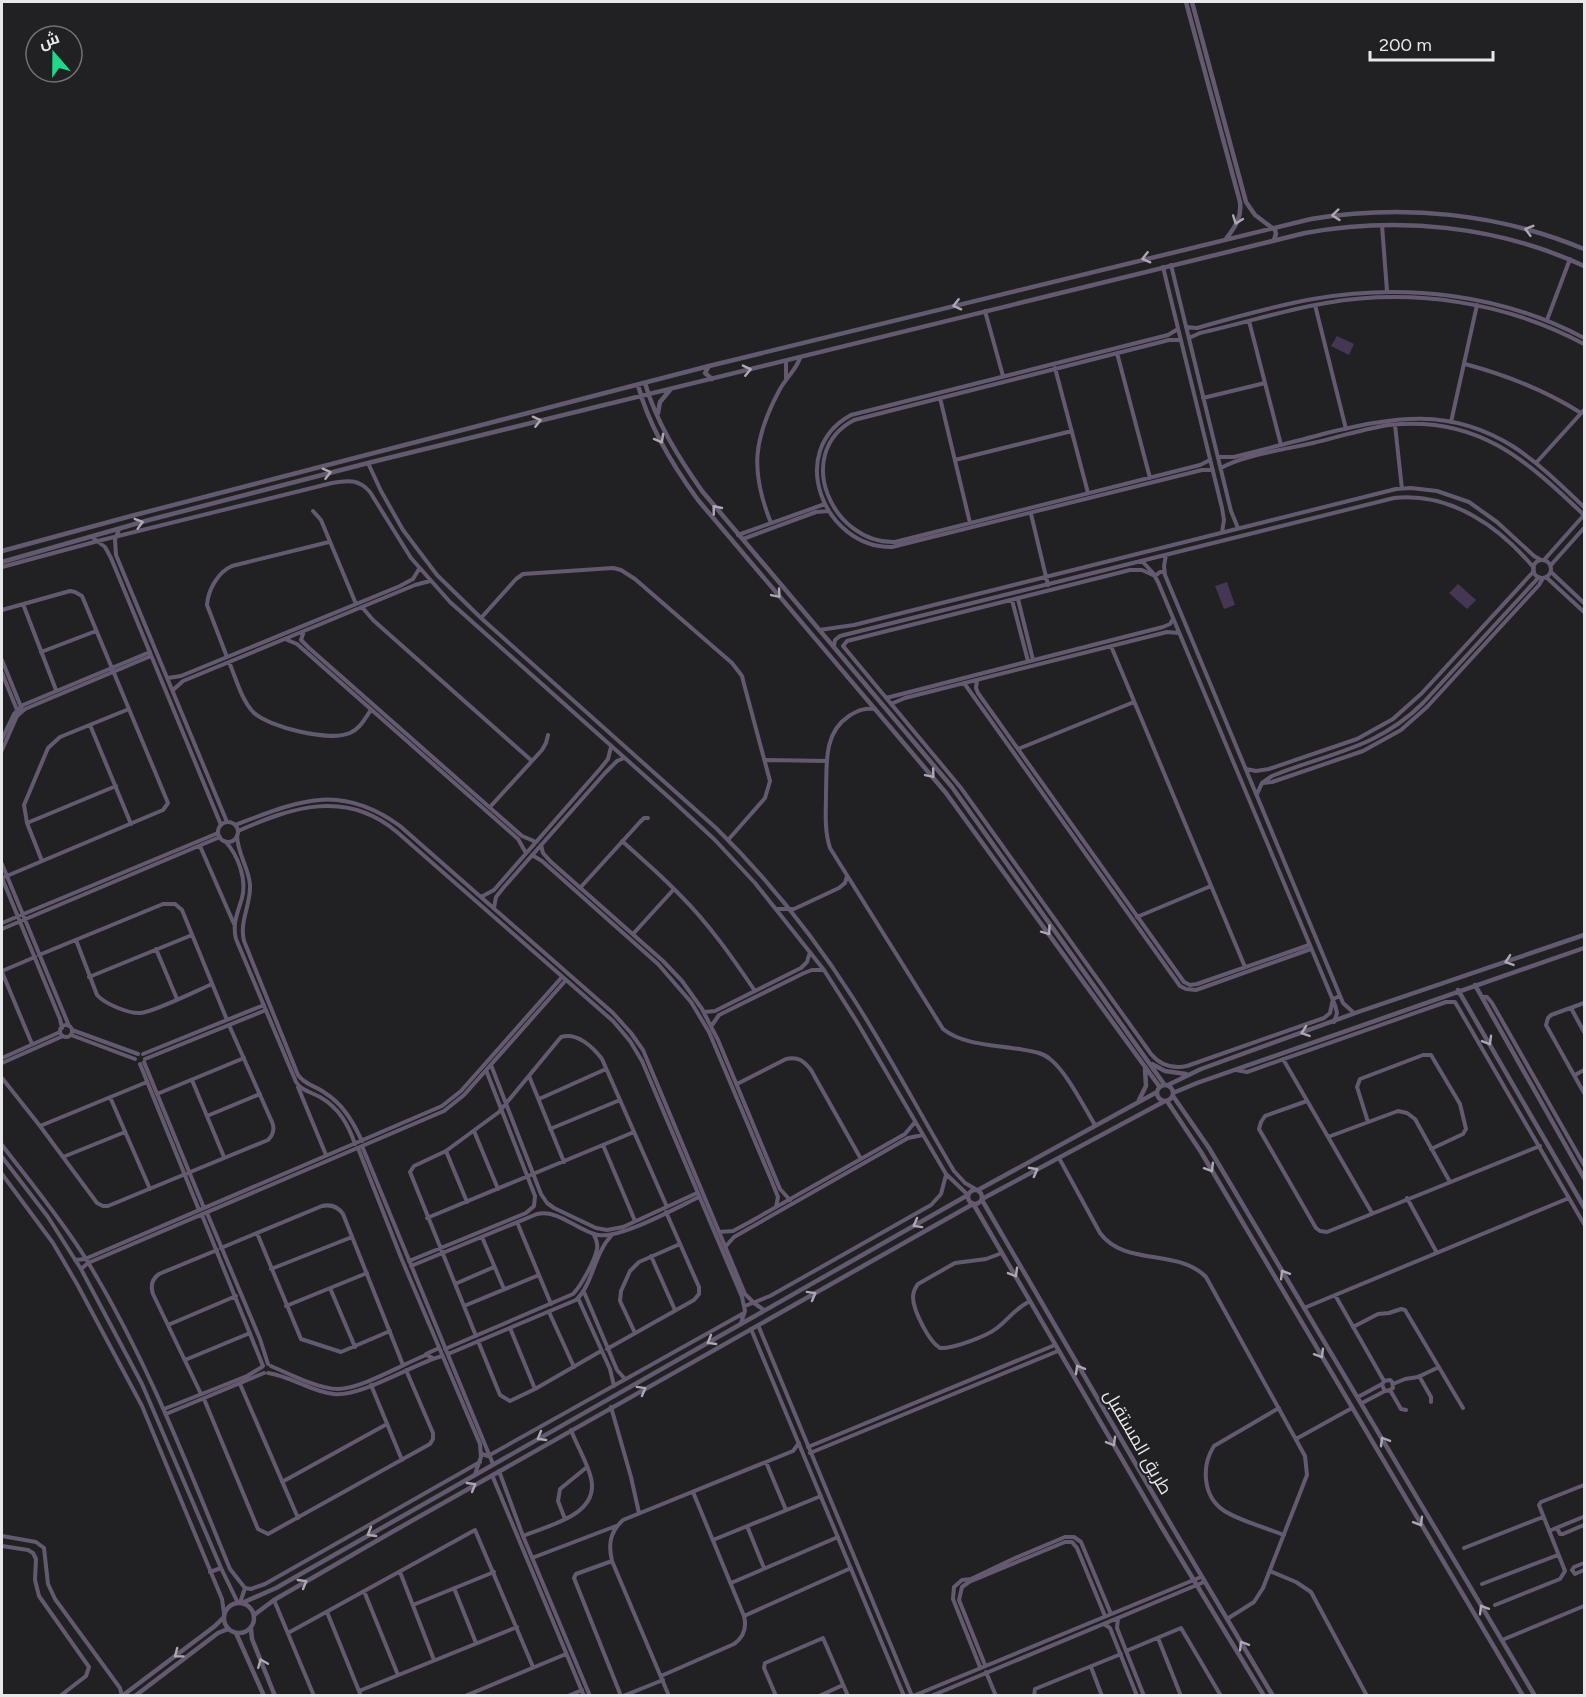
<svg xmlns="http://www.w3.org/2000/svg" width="1586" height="1697" viewBox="0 0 1586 1697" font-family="Figtree,Cairo,sans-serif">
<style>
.green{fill:#453754}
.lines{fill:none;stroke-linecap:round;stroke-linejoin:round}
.minor{stroke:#645a6f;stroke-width:4}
.tertiary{stroke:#645a6f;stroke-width:4.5}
.oneway{stroke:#ada8b3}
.labels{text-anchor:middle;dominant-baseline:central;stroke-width:4.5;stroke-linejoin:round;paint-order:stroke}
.street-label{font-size:18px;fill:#e8e7ea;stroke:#212023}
</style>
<rect width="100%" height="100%" fill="#212023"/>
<path class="green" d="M1337,336L1354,344L1349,355L1331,346Z
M1227,582L1235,605L1224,609L1215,586Z
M1458,584L1476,600L1467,609L1449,593Z"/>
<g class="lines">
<path class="minor" d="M1382,225L1387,291
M1171,265L1231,511L1238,528
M1163,267L1222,508L1224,520L1222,532
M1315,305L1346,429
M985,311L1003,376
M1547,320L1570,259
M1249,321L1281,445
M1186,327L1197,328C1235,317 1274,306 1313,299C1405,283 1501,294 1584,338
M1178,329L1168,335L851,415C785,451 824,548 892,547L1202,470H1213
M1189,338L1200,333C1242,324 1283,310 1326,303C1413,288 1506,302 1584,344
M1181,340H1169L854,420C792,453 832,544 895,542L1200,465L1210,460
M1117,353L1150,478
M1465,364C1506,375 1545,390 1581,413
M1055,368L1088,493
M786,378V361
M940,398L970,523
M1203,398L1265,383
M1451,422L1477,305
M1395,425L1402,489
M1218,457H1234C1264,449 1294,442 1323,434C1394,417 1449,406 1514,447C1540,464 1562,486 1584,507
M955,460L1072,431
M368,463L381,491L403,530L437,575L481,618L716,828C768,879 814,937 853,998C889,1054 920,1114 954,1171L965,1183L977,1190
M1536,463L1584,410
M1221,468C1244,455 1287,449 1313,443C1338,437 1363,429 1389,425C1477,415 1525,459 1584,515
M313,511L321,520L356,604
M1031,514L1048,585
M771,523C750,471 753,439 780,389C786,378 796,370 800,358
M119,529L115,540L116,555L227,822
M738,535L825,504
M92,537L105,547L111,558L221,825
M743,539L816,512L829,511
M1166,555L1164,566L1165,575L1343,1003L1354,1013
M1544,560L1584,515
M1533 569a9 9 0 1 1 18 0a9 9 0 1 1-18 0Z
M1142,561L1153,573L1158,582L1335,1005L1337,1013L1334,1022
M1551,565L1584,528
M2,567L98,541L332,483C348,480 359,479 370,492L411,558L450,602L673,801L715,840L755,883L824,970L857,1022L946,1174L968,1195
M1164,572H1160L1155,576L1142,570H1130L847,641L843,646L961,788L1151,1054C1160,1065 1172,1069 1187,1066L1324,1018L1330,1013L1333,999L1340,996
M1551,572L1584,603
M1546,577L1584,612
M1018,599L1033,660
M1012,600L1028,661
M23,604L56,690
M362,607L373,620L532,761
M2,610L70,591L75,592L82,596L168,803L163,810L2,878
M481,618L516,579L523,574L613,568L621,570L635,579L732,663L742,676L744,684L770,781L765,798L728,840
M819,630L854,625L1396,489L1411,488L1437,491L1469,502L1497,522L1534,556L1541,560
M304,631L301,640L309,648L522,836L536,842
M285,639L297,644L518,839L526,853
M834,646L835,640L840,636L1394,498C1450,492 1499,526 1534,568
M1111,646L1245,967
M41,652L96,631
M227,657L207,605C208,590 218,572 232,566L329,542
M2,660L21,707
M229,662C236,678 241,699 253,712C268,727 329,742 350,733C360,729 365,718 371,710
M2,673L17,710
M168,678L181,676L400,586L413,579L419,569
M977,680L976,688L978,693L1184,982L1190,985L1197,984L1309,945
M964,683L1180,986L1186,989L1196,990L1311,949
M173,690L183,681L415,585L430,581
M886,698L1163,627L1170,624L1173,619
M891,704L905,698L1167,632L1179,633
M875,709C864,708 858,710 849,716C823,733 827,765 826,792C826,811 824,830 830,848L943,1029C963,1045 995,1045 1019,1049C1030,1051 1042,1052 1050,1059C1066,1071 1084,1107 1095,1125
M90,725L131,824
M2,739L14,714L23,705L150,652
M1018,749L1134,702
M2,750L17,716L25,709L151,656
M766,760L827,761
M1246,769L1256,771L1269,769L1357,739L1393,719L1422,693L1534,571
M1263,783L1272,782L1363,751L1401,730L1427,707L1539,585L1543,578
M1257,794L1262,783L1272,776C1328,753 1377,749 1423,703L1539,577
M490,807L542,750L546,743L548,735
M218 832a10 10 0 1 1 20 0a10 10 0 1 1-20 0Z
M27,823L116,786
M235,825C299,801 339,782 400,826L613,1013L631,1033L643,1050L745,1294L754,1303L764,1310
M238,831C292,807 346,789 397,832L613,1021L630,1041L642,1061L742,1297L745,1311L741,1323
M237,835C237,853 249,868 250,885C251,905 239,921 244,941L298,1075C305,1085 316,1086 325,1093C343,1104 353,1122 362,1141
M225,841C238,855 247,879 242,898C238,912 232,923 236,939L296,1082C302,1091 311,1092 320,1097C339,1108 348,1124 355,1144
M622,841C642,859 662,876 680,895C709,924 732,957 755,991
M541,845L543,853L550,861L663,961L682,981L702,1009L718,1040L780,1189L790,1200
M200,846L234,924
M532,855L542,861L658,964L691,1002L709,1032L770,1177L778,1197L776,1207
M42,861L27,823L24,805L48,748L60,737L129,709
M2,864L69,1026
M2,878L60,1019L62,1028
M580,888L640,822L644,818H648
M481,897L494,890L600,769L608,759L611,747
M494,908L496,897L504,887L605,773L617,761L624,758
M776,909H794L839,888L845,883L847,876
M1137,917L1211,886
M2,923L218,833
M2,929L220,837
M633,934L674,889
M76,940L97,995C105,1004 129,1014 141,1013C156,1011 196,991 212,984
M156,949L177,999
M39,955L163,904H175L182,910L227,1020
M2,971L35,957
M2,972L32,1044
M89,977L192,935
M1482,997H1487L1492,1003L1584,1165
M1584,1003L1551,1015L1548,1018L1546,1025L1584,1093
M1571,1008L1584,1032
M704,1012L715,1011L801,968L807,962L810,952
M712,1025L719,1015L804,973L812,970H823
M60 1031a6 6 0 1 1 12 0a6 6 0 1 1-12 0Z
M72,1030L138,1054
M71,1035L135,1059
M143,1054L264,1005
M2,1058L60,1032
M145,1059L266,1010
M1283,1059L1372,1213
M144,1062L204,1208
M2,1063L63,1036
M140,1064L199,1210
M491,1065L541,1194L547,1203L554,1208L596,1228L607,1230L623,1227L697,1193
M1236,1070L1247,1072L1446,1002H1455L1584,1224
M1575,1075L1584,1070
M529,1076L564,1162
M2,1078L40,1126L97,1203L103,1206H108L268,1140C273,1135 275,1129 272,1122L229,1025
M192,1080L224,1157
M737,1084L786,1059C798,1056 804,1061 811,1070L861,1159
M298,1087L326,1155
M157,1094L244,1058
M110,1097L150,1189
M539,1099L606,1069
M1307,1101L1265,1116L1261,1122L1259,1129L1316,1228L1320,1231L1327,1232L1540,1146
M207,1116L260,1094
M1368,1122L1357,1087L1360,1079L1423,1055H1431L1460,1104L1466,1129L1463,1134L1431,1149
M40,1126L147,1082
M550,1129L620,1100
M474,1131L498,1189
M1328,1137L1398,1111L1407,1113L1415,1119L1450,1182
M2,1145C31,1183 61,1219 86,1259C146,1357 187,1464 230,1569L245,1588L251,1589L265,1584L480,1462
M603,1145L635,1221
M362,1146L493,1464
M358,1148L402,1260L480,1444L481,1457L475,1474
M446,1151L467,1202
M2,1157L48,1217L81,1269L142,1384L221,1568L238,1603
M63,1157L125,1132
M1059,1158L1100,1233C1125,1267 1178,1248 1206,1277L1305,1456L1307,1475L1263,1588L1254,1602L1227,1619
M2,1174L53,1243L77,1284L142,1406L222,1599L224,1613
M1407,1198L1437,1253
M207,1213L260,1339L268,1364
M202,1215L263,1366
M427,1218L634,1132
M517,1222L551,1304
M719,1232L733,1231L748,1223L905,1134L915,1122
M257,1233L301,1339L341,1352L390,1331
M482,1237L504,1289
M726,1246L734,1237L908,1138L923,1135
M221,1248L322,1206C331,1204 338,1207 343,1214L403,1365
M1002,1253L986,1259L955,1263L918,1284C915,1288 913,1292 913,1297C913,1310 929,1342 940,1348C953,1349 987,1336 997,1328C1011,1317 1013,1310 1030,1301
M651,1256L675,1310
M75,1260L85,1259L442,1106L461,1091L562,977
M409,1261L526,1213L534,1206L535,1196L486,1070
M411,1266L537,1214C559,1209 577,1231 598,1235C620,1239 676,1208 699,1197
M81,1269L88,1263L444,1111L464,1095L566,980
M271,1269L352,1237
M455,1284L494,1267
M330,1288L355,1347
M584,1292L617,1370L625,1379
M1335,1295L1384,1381
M578,1298L610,1369L614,1386
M286,1306L367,1273
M464,1306L539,1275
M745,1306L770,1296L931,1205L941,1194L946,1175
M1304,1308L1569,1198
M549,1312L574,1367
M168,1325L236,1296
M758,1325L912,1696
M1353,1327L1378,1314L1389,1313L1401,1309L1405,1310L1463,1408
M510,1328L535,1389
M751,1329L904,1696
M635,1333L620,1301L621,1291L630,1271L639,1262L680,1244
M476,1336L410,1172L414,1166L446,1151L499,1112L561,1037C577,1032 593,1047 602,1059L667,1207
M478,1341L500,1395L510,1401L535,1389L601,1351
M445,1349L573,1294C581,1286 595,1260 597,1249C598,1244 596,1239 594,1235
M607,1349L694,1300L699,1294V1287L666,1212
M426,1354L439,1348
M448,1354L576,1300C593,1284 594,1254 611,1236
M185,1360L250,1333
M271,1366C289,1374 319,1389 338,1389C361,1389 403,1364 426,1355L433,1358
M268,1373C291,1376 311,1392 334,1394C361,1397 413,1364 442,1356
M1419,1376L1431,1397V1402
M240,1384L298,1518
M1393,1384L1405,1379L1418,1377L1439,1367
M371,1385L402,1460
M1390,1390L1385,1391L1382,1385L1384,1381L1390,1380L1392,1382L1393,1388L1390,1390L1401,1409L1406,1410
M201,1394L153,1294C150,1285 152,1279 159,1274L217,1250
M1358,1397L1382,1384
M204,1399L258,1529L268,1534L430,1444L433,1439V1433L406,1370
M1362,1403L1385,1391
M611,1407L631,1477L639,1513
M1279,1408L1214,1446C1201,1466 1203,1496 1223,1510C1237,1520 1267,1528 1284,1535
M164,1409L247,1376L262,1367
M166,1414L264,1373
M1296,1439L1352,1408
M808,1447L1055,1345
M810,1453L1058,1351
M482,1454L488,1456L744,1313
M766,1462L786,1510
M499,1471L523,1536L590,1696
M492,1475L584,1696
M282,1482L387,1424
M565,1519L558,1501L560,1489L587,1467
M747,1526L764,1568
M1557,1528L1560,1534H1563L1584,1525
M1549,1531L1583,1517
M2,1536L36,1542L44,1548L48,1584L55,1599L120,1688L122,1696
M523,1536C549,1525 600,1515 591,1478C587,1462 577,1446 571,1430
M713,1540L821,1496
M2,1546L28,1550L33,1553L36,1559L35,1580L39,1596L89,1667L86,1676L60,1696
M1464,1548L1543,1517
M532,1558L616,1526
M612,1561L576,1574L574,1578L621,1696
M1584,1563L1574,1567L1572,1570L1575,1574L1584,1570
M1270,1571L1296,1582L1311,1592L1367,1696
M210,1572L221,1568
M400,1572L434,1660
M731,1583L838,1537
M1482,1584L1558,1555
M454,1588L476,1643
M364,1591L398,1675
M274,1600L314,1696
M240,1603L245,1588
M413,1605L494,1572
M1495,1605L1560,1579L1565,1571L1539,1505L1541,1502L1584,1485
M327,1612L361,1696
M744,1616L851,1568
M1118,1618L1117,1628L1144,1696
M1104,1624L1110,1628L1137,1696
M288,1633L475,1530L533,1667
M1158,1638L1181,1696
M1502,1640L1584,1606
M1126,1651L1181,1628L1221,1696
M985,1665L959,1600L962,1587L969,1582L1065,1542H1072L1077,1548L1105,1616
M980,1667L953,1599L954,1587L962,1580L971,1579L1015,1558L1065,1537H1074L1081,1542L1111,1614
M1091,1667L1102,1696
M986,1672L996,1696
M661,1676L734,1644C744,1637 747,1628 744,1616L693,1492
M359,1691L517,1627
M465,1696L566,1654
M568,1696L582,1690
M623,1696L663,1680
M669,1696L612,1561C608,1544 610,1532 623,1520L793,1451L799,1443
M776,1696L764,1668L765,1663L823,1638L848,1696
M819,1696L843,1685
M913,1696L1201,1577
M931,1696L1204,1582
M1034,1696L1035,1689L1121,1654"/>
<path class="tertiary" d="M1186,2L1240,202C1242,218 1235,227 1226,239
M1192,2L1246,202L1255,215L1275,230L1276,234L1274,240
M709,366L705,373L712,379
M645,383C656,422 679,458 702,491L952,787L1164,1084
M638,385C649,427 673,466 698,500L946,793L1159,1086
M658,413L660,402L670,390
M2,551L131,516L709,366L1311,219C1403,204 1498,213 1584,249
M2,562L149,520L368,463L1305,233C1399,216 1498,226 1584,266
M1475,985L1584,1178
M1458,990L1584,1207
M1152,1064L1165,1071L1186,1074
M1157 1093a8 8 0 1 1 16 0a8 8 0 1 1-16 0Z
M1168,1085L1201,1069L1358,1012L1584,935
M1173,1093L1197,1083L1584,948
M1173,1096L1209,1148L1535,1696
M1139,1100L1146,1086L1145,1069
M1167,1101L1201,1152L1523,1696
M968 1197a7 7 0 1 1 14 0a7 7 0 1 1-14 0Z
M978,1190L1157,1092
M982,1199L1165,1101
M982,1200L1170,1523L1273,1696
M974,1205L1161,1526L1264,1696
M224 1618a15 15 0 1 1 30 0a15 15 0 1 1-30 0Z
M242,1603L276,1588L968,1195
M254,1615L274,1600L392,1532L973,1204
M251,1629L252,1639L275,1696
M236,1633L264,1696
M122,1696L215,1626L224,1617
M135,1696L218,1633L228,1629"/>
</g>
<defs><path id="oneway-chevron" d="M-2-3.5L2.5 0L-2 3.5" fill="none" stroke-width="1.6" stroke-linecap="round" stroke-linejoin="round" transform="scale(1.5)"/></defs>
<g class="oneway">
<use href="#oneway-chevron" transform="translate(1336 215) rotate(174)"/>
<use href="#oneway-chevron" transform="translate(1237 220) rotate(110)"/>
<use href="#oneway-chevron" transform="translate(1529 230) rotate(-164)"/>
<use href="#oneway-chevron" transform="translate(1146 258) rotate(166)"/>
<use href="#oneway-chevron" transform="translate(957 305) rotate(166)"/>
<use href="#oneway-chevron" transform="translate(747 370) rotate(-13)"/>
<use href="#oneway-chevron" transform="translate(537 421) rotate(-14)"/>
<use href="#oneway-chevron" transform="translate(660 439) rotate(61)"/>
<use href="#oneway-chevron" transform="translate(327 473) rotate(-15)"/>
<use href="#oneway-chevron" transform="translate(716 509) rotate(-129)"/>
<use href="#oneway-chevron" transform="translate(139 523) rotate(-16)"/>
<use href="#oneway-chevron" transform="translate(777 594) rotate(50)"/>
<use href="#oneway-chevron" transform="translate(931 774) rotate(50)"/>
<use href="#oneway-chevron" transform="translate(1047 931) rotate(54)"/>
<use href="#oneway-chevron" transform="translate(1509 961) rotate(161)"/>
<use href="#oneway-chevron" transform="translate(1305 1032) rotate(161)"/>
<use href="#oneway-chevron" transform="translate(1488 1041) rotate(60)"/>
<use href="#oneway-chevron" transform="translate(1210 1168) rotate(59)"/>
<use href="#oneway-chevron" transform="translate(1034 1171) rotate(-28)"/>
<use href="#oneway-chevron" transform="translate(917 1224) rotate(151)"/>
<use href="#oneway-chevron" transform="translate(1014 1273) rotate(60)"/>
<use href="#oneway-chevron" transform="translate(1284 1274) rotate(-121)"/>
<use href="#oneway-chevron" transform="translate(812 1295) rotate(-29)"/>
<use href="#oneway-chevron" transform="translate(711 1341) rotate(150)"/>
<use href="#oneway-chevron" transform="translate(1320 1354) rotate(59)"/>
<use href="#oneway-chevron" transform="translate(1079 1369) rotate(-120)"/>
<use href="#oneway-chevron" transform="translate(642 1390) rotate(-29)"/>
<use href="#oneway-chevron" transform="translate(541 1437) rotate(150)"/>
<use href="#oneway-chevron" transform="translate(1384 1441) rotate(-120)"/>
<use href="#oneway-chevron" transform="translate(1112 1442) rotate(60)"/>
<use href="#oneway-chevron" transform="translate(472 1486) rotate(-30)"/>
<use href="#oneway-chevron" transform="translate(1419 1522) rotate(59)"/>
<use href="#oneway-chevron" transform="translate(371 1533) rotate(150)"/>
<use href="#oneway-chevron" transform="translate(303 1583) rotate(-30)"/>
<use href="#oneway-chevron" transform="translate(1483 1609) rotate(-121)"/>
<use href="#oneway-chevron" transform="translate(1243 1645) rotate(-121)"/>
<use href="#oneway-chevron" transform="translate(178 1654) rotate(143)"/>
<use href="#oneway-chevron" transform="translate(262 1663) rotate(-112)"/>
</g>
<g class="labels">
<g class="street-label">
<text transform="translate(1138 1442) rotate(60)">طريق المستقبل</text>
</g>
</g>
<rect width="1586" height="1697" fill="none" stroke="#e8e7ea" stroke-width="6"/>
<g transform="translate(54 54) rotate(340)"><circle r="28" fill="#212023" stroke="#717073" stroke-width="1.5"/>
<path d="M0-4.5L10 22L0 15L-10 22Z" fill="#20d887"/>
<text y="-9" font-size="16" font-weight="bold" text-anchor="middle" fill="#e8e7ea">ش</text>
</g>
<path d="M1370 51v9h123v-9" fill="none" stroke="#e8e7ea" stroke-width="3"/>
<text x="1379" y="51" font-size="18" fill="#e8e7ea" stroke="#212023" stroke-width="4.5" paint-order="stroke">200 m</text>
</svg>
